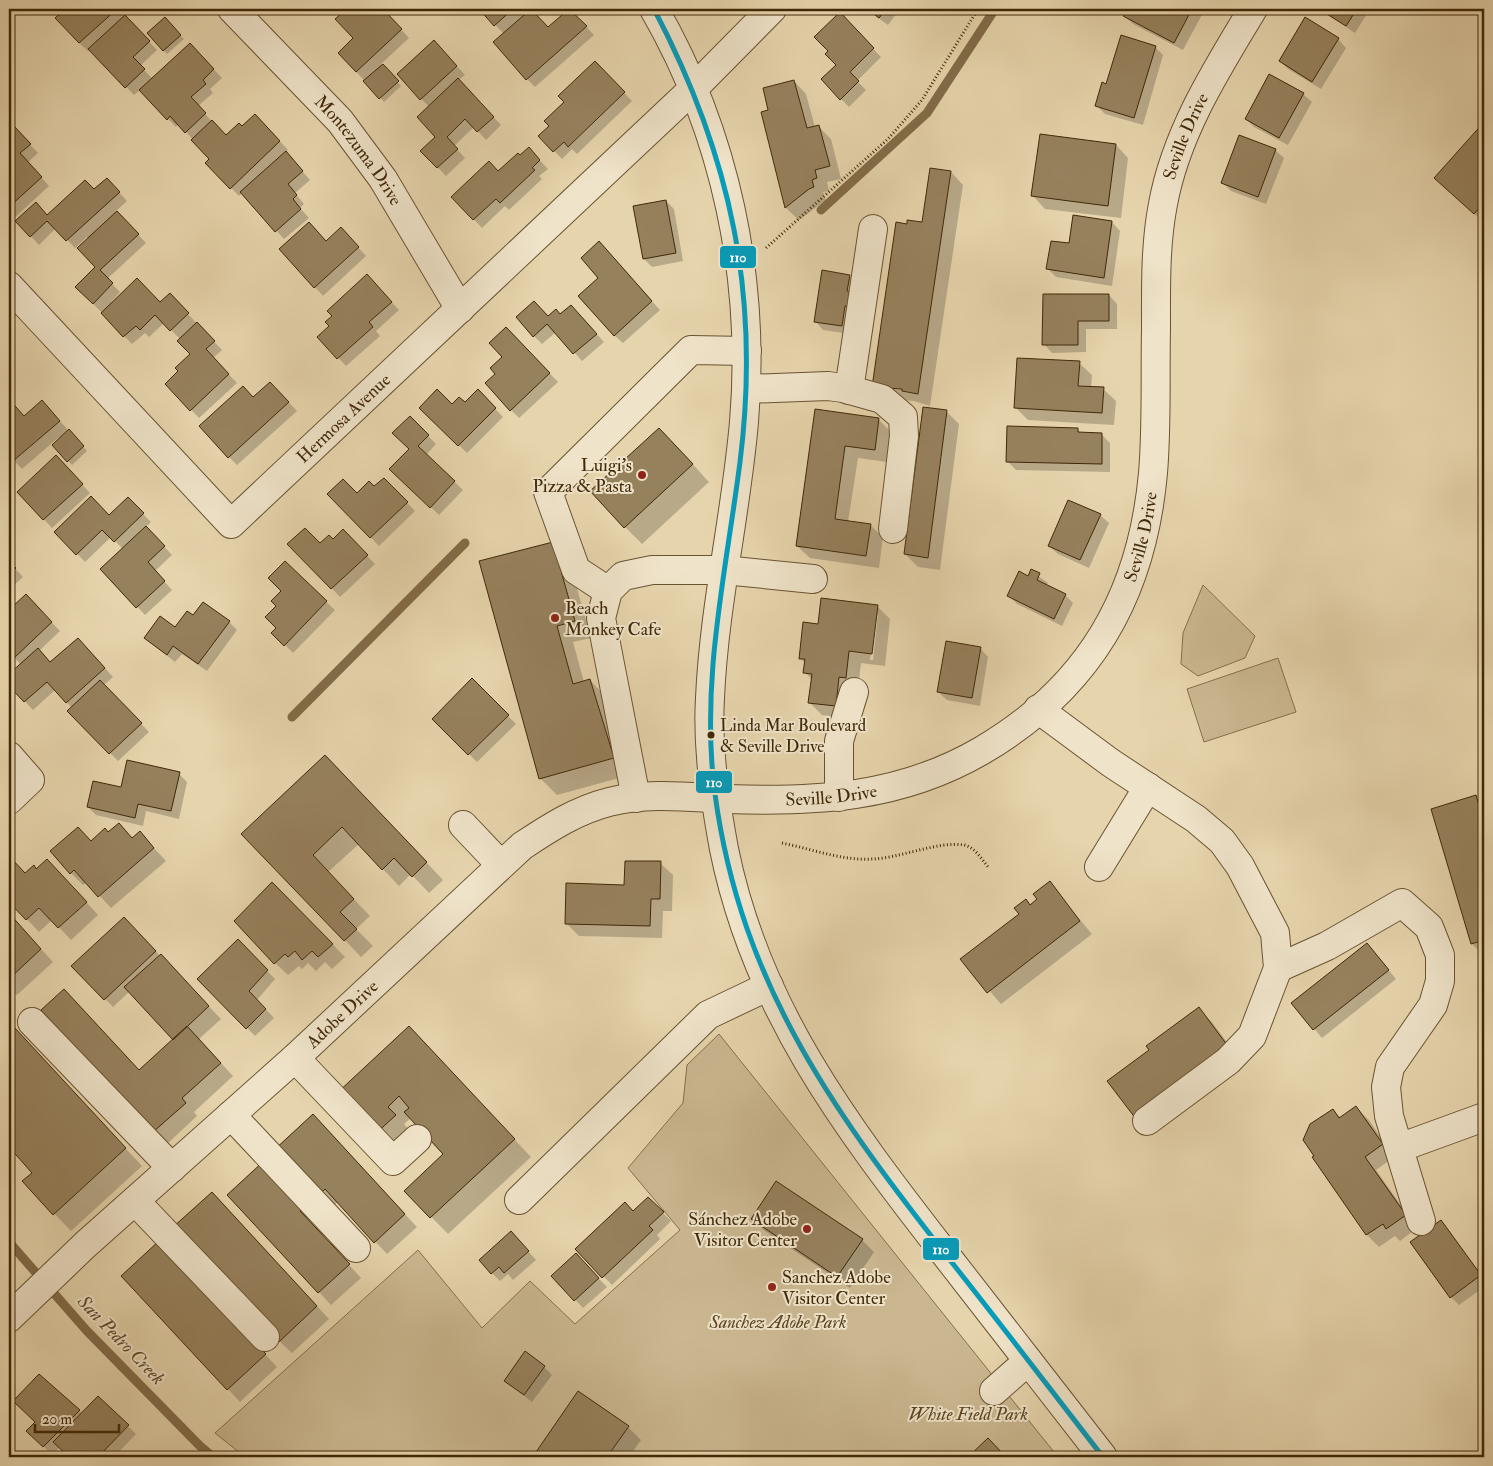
<svg xmlns="http://www.w3.org/2000/svg" width="1493" height="1466" viewBox="0 0 1493 1466" font-family="'IM FELL Double Pica',serif">
<style>
.green{fill:#cab790;stroke:#85704c}
.shadow{fill:#0003;fill-rule:evenodd}
.lines{fill:none;stroke-linecap:round;stroke-linejoin:round}
.stream{stroke:#826c49;stroke-width:9}
.building{fill:#96815d;stroke:#402808}
.minor-casing{stroke:#6a5331;stroke-width:30}
.path{stroke:#402808;stroke-width:3;stroke-dasharray:1 2.5;stroke-linecap:butt}
.minor{stroke:#efe3c9;stroke-width:28}
.bus-1-casing{stroke:#efe3c9;stroke-width:9}
.bus-1{stroke:#069cba;stroke-width:5}
.poi-dot{fill:#8f2418;stroke:#efe3c9;stroke-width:2}
.bus-dot{fill:#402808;stroke:#efe3c9;stroke-width:2}
.labels{text-anchor:middle;dominant-baseline:central;stroke-width:4;stroke-linejoin:round;paint-order:stroke}
.bus-label{font-size:17px;fill:#402808;stroke:#efe3c9;text-anchor:start}
.street-label{font-size:18px;fill:#402808;stroke:#efe3c9}
.poi-label{font-size:18px;fill:#402808;stroke:#efe3c9;text-anchor:end}
.park-label{font-size:18px;font-style:italic;fill:#5c4523;stroke:#efe3c9}
.water-label{font-size:19px;font-style:italic;fill:#614a28;stroke:#efe3c9}
.line-badge{stroke:#efe3c9;stroke-width:2}
.badge-label{font-size:14px;text-anchor:middle;font-weight:bold;fill:#fff}
</style>
<rect width="100%" height="100%" fill="#e6d4ac"/>
<filter id="stains"><feTurbulence type="fractalNoise" baseFrequency=".004" numOctaves="4"/><feColorMatrix values="0 0 0 0 .2 0 0 0 0 .09 0 0 0 0 .02 0 0 0 .5 -.17"/></filter>
<radialGradient id="worn" r=".72"><stop offset=".6" stop-color="#630" stop-opacity="0"/><stop offset="1" stop-color="#630" stop-opacity=".3"/></radialGradient>
<path class="green" d="M1203,585L1255,636L1245,658L1198,676L1181,664L1183,633Z
M1278,658L1296,712L1204,742L1187,689Z
M719,1034L1058,1457H245L215,1433L418,1250L482,1328L530,1281L575,1324L680,1230L628,1168L683,1103L687,1065Z"/>
<path class="shadow" d="M67,9H117L157,50L140,66L153,79L190,45L222,78L210,89L213,93L198,106L226,137L242,128L264,124L288,150L285,152L310,180L295,193L304,204L300,208L309,218L284,239L242,193L239,196L207,163L211,160L179,124L176,127L140,90L134,95L90,49L88,51L79,43L57,18Z
M348,9H382L409,38L381,64L401,86L384,102L339,53L355,38L337,19Z
M480,9H531L549,29L570,10L594,35L535,87L527,79L504,34Z
M866,9H900L888,25Z
M1129,9H1205L1183,50L1133,24L1125,16Z
M1319,9H1370L1355,33Z
M840,14L881,57L857,81L866,90L849,107L822,80L838,65Z
M165,19L184,39L167,54L149,33Z
M1338,39L1346,48L1321,89L1288,69L1280,61Z
M1155,47L1163,55L1143,125L1105,114L1096,105L1107,85Z
M442,50L465,75L458,80L501,125L486,140L474,127L454,146L465,158L446,176L422,151L437,137L429,107L398,74Z
M595,62L632,101L577,154L572,149L562,159L540,136L550,126Z
M794,81L806,94L815,127L818,126L831,139L841,179L827,182L829,191L823,192L826,200L799,220L786,208L763,113L770,111Z
M1303,94L1312,102L1288,145L1254,127L1246,119Z
M1484,124V223L1436,178Z
M12,126L38,153L28,162L49,186L13,219L9,214V129Z
M1116,145L1128,158L1121,218L1045,209L1033,196Z
M529,149L548,169L539,176L542,179L509,210L505,206L482,228L453,197L499,173Z
M1275,150L1284,158L1266,204L1231,191L1223,183Z
M951,172L963,185L930,406L914,401L886,399L908,225L923,224Z
M115,188L127,201L116,211L146,243L107,279L120,292L111,302L160,304L170,295L222,350L213,358L237,383L199,418L166,384L180,371L191,354L180,339L164,323L149,337L145,333L132,344L77,287L96,267L87,237L75,248L56,228L39,245L17,221L48,216L94,191Z
M666,201L674,209L683,261L652,267L644,259Z
M1112,222L1120,231L1112,286L1056,277L1048,269L1070,245Z
M349,237L366,256L323,296L280,249Z
M607,251L660,310L623,343L614,335L600,278Z
M849,276L857,285L850,334L823,330L815,321Z
M375,284L399,310L376,331L380,336L346,366L319,337Z
M1109,295L1117,304V329H1086V352L1052,353L1044,344Z
M561,315H579L604,342L582,361L556,332L542,344L534,336L548,318Z
M515,337L558,382L519,418L511,410L497,374Z
M1079,363L1092,375L1091,388L1103,389L1116,401L1114,425L1028,420L1015,407Z
M278,391L297,411L237,465L229,457L253,398Z
M478,391L503,417L467,453L421,408L465,404Z
M9,400L25,417L50,410L87,451L72,465L53,445L61,439L59,437L22,469L9,455Z
M816,411L879,420L891,432L887,462L858,458L848,522L870,525L883,537L879,568L810,558L797,546Z
M947,412L959,424L940,570L918,567L905,554Z
M410,418L436,444L426,455L463,490L439,515L391,469L410,449Z
M1077,429L1082,434L1102,435L1110,443V472L1016,470L1008,462Z
M676,446L709,482L642,544L625,527Z
M64,465L90,493L52,528L18,492Z
M384,479L415,511L379,546L329,494H357L374,488Z
M128,499L151,522L146,527L172,555L155,571L172,590L145,615L102,569L123,549L111,537L85,562L56,532L109,516Z
M1100,515L1109,523L1089,568L1058,554L1049,546Z
M343,531L375,564L340,597L289,544L320,545L333,540Z
M552,544L569,560L591,638L573,642L584,682L590,680L606,697L630,775L557,795L540,778Z
M9,562L23,577L9,590Z
M285,563L335,610L293,653L273,633L278,628L277,606L283,591Z
M1031,571L1048,583L1046,586L1065,595L1073,603L1062,626L1017,604L1009,596L1029,577Z
M34,604L60,631L39,651L51,663L86,647L113,677L104,685L149,732L118,761L69,711L72,708L55,690L33,710L9,684V676L21,665L9,652V611Z
M877,606L890,619L885,666L861,663L858,690L848,718L822,715L810,703L812,680L805,672L806,664L800,658L819,625ZM875,615H878L873,660H870Z
M193,617L229,622L237,630L207,671L182,654L175,662L145,638L175,629Z
M980,648L988,657L980,706L947,700L938,692Z
M472,680L516,724L477,762L434,719Z
M342,773L443,880L429,893L411,874L399,886L359,844L328,872L370,916L356,929L373,946L361,957L243,834Z
M179,774L187,782L179,819L146,811L143,826L96,815L88,807L122,789Z
M1476,797L1484,805V956L1472,944Z
M109,833L133,839L140,833L166,861L111,908L87,882L83,885L71,873L92,842Z
M11,859L26,875L37,870L60,873L98,915L71,940L52,920L39,932L9,900V861Z
M660,863L673,875L672,911H663L662,938L579,936L567,924Z
M272,883L345,957L332,969L325,962L316,971L308,963L302,969L299,966L288,975L275,963Z
M1049,883L1092,934L1001,1004L962,959L1039,900Z
M9,914L53,962L17,995L9,987Z
M124,918L221,1019L199,1039L233,1076L194,1112L197,1116L167,1144L154,1131L139,1071L174,1040L130,991L113,1007L73,966Z
M238,941L275,979L257,1000L274,1018L255,1036L199,979Z
M1367,944L1396,979L1322,1038L1293,1003Z
M1199,1009L1211,1021L1242,1062L1151,1050Z
M14,1029L142,1166L71,1231L24,1182L34,1173L9,1146V1033Z
M425,1044L531,1157L448,1234L406,1191L445,1154L411,1118L404,1124L411,1132L391,1151L337,1094Z
M1356,1108L1369,1120L1394,1157L1376,1170L1417,1228L1400,1241L1395,1236L1379,1247L1367,1235L1313,1157L1333,1110L1341,1118Z
M325,1129L417,1227L387,1254L338,1202L330,1209L275,1151Z
M278,1174L319,1218L312,1224L361,1278L331,1305L229,1195Z
M648,1198L671,1221L657,1235L660,1239L612,1285L577,1249L633,1212Z
M224,1206L329,1319L292,1353L279,1341Z
M752,1219L862,1240L874,1252L850,1288L765,1231Z
M1441,1222L1484,1278V1287L1459,1305L1451,1297Z
M519,1241L536,1260L513,1280L508,1274L500,1281L492,1273Z
M172,1254L277,1367L240,1402L228,1389Z
M584,1263L607,1287L583,1308L553,1276Z
M544,1367L552,1375L532,1402L505,1381Z
M579,1393L628,1427L641,1440L629,1457H537L535,1455Z
M62,1394L83,1414L98,1397L136,1434L114,1457H70L60,1447L52,1455L28,1431Z"/>
<g class="lines">
<path class="stream" d="M821,210L927,113L995,9
M292,717L465,543
M9,1242L87,1331L200,1446L213,1457"/>
</g>
<path class="building" d="M65,9H117L79,43L55,18Z
M347,9H383L402,29L356,72L338,53L353,38L335,19Z
M479,9H513L494,26Z
M531,9L548,27L569,9L587,26L526,80L493,42Z
M867,9H886L879,18Z
M1127,9H1192L1174,43L1123,16Z
M1319,9H1357L1346,26Z
M840,12L874,48L850,72L859,81L840,100L821,79L836,65L825,54L828,51L814,37Z
M125,15L150,41L133,57L145,69L125,88L88,49Z
M165,17L181,35L163,51L147,33Z
M1305,17L1339,38L1312,82L1279,61Z
M1121,35L1156,46L1134,118L1095,106L1102,82L1106,84Z
M434,40L457,66L420,100L397,74Z
M190,43L214,69L203,80L206,84L191,97L206,113L185,133L170,116L167,120L139,90Z
M595,61L625,92L568,147L564,142L553,152L538,136L549,126L544,121L564,102L558,96Z
M383,64L399,81L379,99L363,81Z
M1269,74L1304,93L1279,138L1245,119Z
M458,78L494,117L477,132L465,119L447,137L458,149L437,168L420,151L435,137L417,117Z
M794,80L807,128L819,125L830,166L815,170L817,178L812,180L814,187L809,189L785,208L761,112L768,110L763,88Z
M255,114L280,141L230,189L205,163L209,159L191,140L212,120L226,135L239,123L242,126Z
M1484,122V202L1474,214L1434,178Z
M12,124L31,144L20,153L42,177L9,207V127Z
M1040,134L1116,144L1108,206L1031,196Z
M1239,135L1276,149L1258,197L1221,183Z
M529,147L540,160L532,168L535,170L500,203L496,199L473,220L451,197L489,161L498,171L518,153L520,155Z
M286,151L303,171L288,184L297,195L293,199L301,209L275,232L240,192Z
M930,168L951,171L918,394L902,391V389L872,387L896,222L907,224V220L922,222Z
M107,178L120,192L66,241L47,221L30,237L15,221L36,202L47,215L85,180L94,189Z
M666,200L676,253L643,259L633,206Z
M117,211L139,234L100,270L113,283L93,304L75,287L95,267L77,248Z
M1073,215L1112,221L1104,278L1046,269L1051,241L1069,243Z
M309,222L326,241L341,227L359,247L314,288L279,249Z
M599,241L652,301L614,336L578,296L598,278L581,258Z
M822,270L850,275L847,291L852,292L850,307L845,306L842,326L814,322Z
M367,274L392,302L369,322L373,327L337,359L317,337L329,326L325,322L332,316L327,311Z
M137,278L160,302L170,293L189,313L170,331L155,315L140,330L136,326L123,337L101,313Z
M1043,294H1109V321H1078V345H1042Z
M534,301L548,316L556,309L560,314L571,305L597,334L573,354L547,324L533,337L516,317Z
M197,322L215,341L206,349L229,374L190,411L165,384L178,371L175,368L190,354L177,341Z
M506,327L550,373L510,411L485,383L495,374L490,368L502,357L489,343Z
M1017,358L1080,361L1078,386L1104,387L1102,413L1014,408Z
M270,382L289,402L228,458L199,426L243,386L253,397Z
M437,389L452,404L459,397L465,402L478,389L496,408L458,446L419,408Z
M9,399L24,416L42,400L60,421L13,461L9,457Z
M923,407L947,410L928,558L904,554Z
M815,409L879,418L875,450L845,446L835,519L871,524L866,556L796,546Z
M410,416L429,435L418,446L455,481L430,508L389,469L409,449L392,433Z
M1007,426L1078,428V432L1102,433V464L1006,462Z
M659,428L693,464L624,528L590,491Z
M69,429L84,446L67,462L52,445Z
M56,455L83,484L43,520L17,492Z
M384,478L408,502L370,538L327,494L343,479L357,493L369,481L374,486Z
M91,496L109,515L128,497L144,513L114,542L102,530L76,555L54,532Z
M1068,500L1101,514L1080,560L1048,546Z
M146,526L165,546L148,562L165,581L136,608L100,569Z
M305,528L320,543L329,535L333,539L343,529L368,555L331,589L287,544Z
M553,542L575,621L557,626L573,684L590,679L614,758L539,779L479,561Z
M9,561L16,568L9,575Z
M285,561L327,601L284,646L271,633L276,628L265,617L276,606L271,601L281,591L268,578Z
M1031,569L1040,573L1037,580L1066,594L1054,619L1007,596L1019,571L1028,576Z
M26,594L52,622L13,659L9,654V610Z
M821,598L878,605L872,654L849,651L846,678L839,677L836,706L808,703L812,674L803,673L805,659H799L803,622L818,624Z
M203,602L230,621L198,664L173,646L167,655L144,638L160,616L175,627L187,611L193,615Z
M78,638L105,668L66,703L47,682L24,702L9,686V674L38,648L50,662Z
M946,641L981,647L972,698L937,692Z
M472,678L509,715L468,755L432,719Z
M100,680L142,723L109,754L67,711Z
M325,755L427,862L412,877L394,858L382,870L342,827L313,855L354,899L340,912L357,929L344,941L241,834Z
M127,760L180,772L171,811L138,804L135,818L87,807L93,781L121,787Z
M1476,795L1484,823V940L1471,944L1431,809Z
M119,823L132,838L140,831L154,848L98,897L74,870L70,874L50,851L78,827L91,841L105,828L108,832Z
M11,858L25,873L34,865L36,869L47,859L87,902L58,928L39,908L26,920L9,902V860Z
M625,861H661L660,899H651L650,926L565,924L566,883L624,885Z
M1050,881L1080,921L987,993L960,959L1019,914L1014,908L1026,899L1030,905L1037,899L1033,894Z
M272,882L333,944L318,957L312,951L302,960L295,951L288,957L285,954L274,964L234,921Z
M9,913L41,949L9,979Z
M124,917L156,951L104,1000L71,966Z
M238,939L268,970L249,991L266,1009L246,1029L197,979Z
M1367,943L1389,970L1313,1030L1291,1003Z
M161,954L209,1006L173,1040L124,987Z
M64,989L139,1070L187,1026L221,1063L182,1098L186,1103L153,1132L41,1010Z
M1199,1007L1230,1049L1136,1119L1107,1081L1149,1050L1146,1046Z
M409,1026L515,1139L430,1218L404,1191L443,1154L404,1112L409,1108L399,1096L388,1107L396,1115L374,1135L336,1094Z
M14,1027L126,1148L53,1215L22,1181L32,1173L9,1147V1032Z
M1356,1106L1383,1144L1365,1157L1406,1215L1386,1229L1383,1224L1366,1235L1312,1157L1314,1156L1303,1140L1310,1124L1333,1109L1339,1118Z
M313,1114L405,1214L374,1243L325,1189L317,1197L273,1151Z
M265,1160L307,1205L300,1211L350,1264L318,1293L227,1195Z
M776,1181L863,1239L837,1277L751,1219Z
M212,1192L317,1306L279,1342L172,1228Z
M648,1197L664,1212L649,1226L653,1230L602,1278L575,1249L625,1202L633,1211Z
M1441,1220L1481,1275L1450,1298L1410,1242Z
M511,1231L529,1251L504,1273L499,1267L491,1274L479,1260Z
M160,1240L266,1354L227,1390L121,1276Z
M576,1253L599,1278L574,1301L551,1276Z
M525,1351L545,1366L524,1395L504,1381Z
M39,1374L80,1410L43,1447L26,1431L35,1422L13,1401Z
M578,1391L629,1426L607,1457H536L534,1455Z
M98,1396L129,1425L98,1457H69L53,1442Z
M988,1438L1006,1457H968Z"/>
<g class="lines">
<defs>
<g id="minor">
<path id="s1" d="M232,9L340,121L383,179L460,309"/>
<path d="M654,9C726,134 756,279 744,422C736,515 714,606 710,698C707,748 715,800 724,849C756,1008 845,1125 942,1250C996,1319 1049,1388 1103,1457"/>
<path id="s2" d="M9,286L231,524L693,89L772,9"/>
<path d="M746,389L828,386L843,388L882,399L903,417L904,436L893,529"/>
<path d="M849,390L873,229"/>
<path d="M608,591L576,570L548,492L691,350L747,351"/>
<path d="M1038,709L1111,763L1196,819L1222,841L1240,866L1275,933L1278,968L1252,1036L1228,1061L1147,1121"/>
<path d="M9,756L30,780L9,800"/>
<path d="M839,797V741L854,692"/>
<path d="M636,798L601,618L608,591L623,576L652,570H724L813,579"/>
<path d="M463,825L501,865"/>
<path d="M1099,867L1148,787"/>
<path d="M1278,968L1327,946L1402,903L1429,927L1440,955V981L1433,1005L1390,1067L1386,1087L1389,1116L1421,1221"/>
<path d="M32,1022L172,1168"/>
<path d="M295,1058L393,1161L417,1139"/>
<path d="M231,1115L356,1248"/>
<path d="M1399,1148L1484,1117"/>
<path d="M519,1200L708,1015L769,986"/>
<path d="M135,1201L265,1337"/>
<path id="s3" d="M9,1318L85,1245L295,1058L522,846C549,828 577,810 609,802C649,792 687,797 727,799C817,802 900,798 981,751C1089,688 1142,596 1153,473C1157,426 1155,377 1156,329C1156,287 1155,245 1163,204C1176,133 1216,70 1253,9"/>
<path d="M994,1391L1028,1361"/>
</g>
</defs>
<use href="#minor" class="minor-casing"/>
<path class="path" d="M766,248L888,139L922,100L978,9
M782,843C812,849 842,861 873,859C901,858 937,841 964,845C975,847 982,860 989,868"/>
<use href="#minor" class="minor"/>
<defs>
<path id="bus-1" d="M654,9C731,156 761,296 740,462C726,572 700,682 715,794C741,988 839,1119 957,1269C1006,1331 1054,1394 1103,1457"/>
</defs>
<use href="#bus-1" class="bus-1-casing"/>
<use href="#bus-1" class="bus-1"/>
</g>
<g class="poi-dot">
<circle cx="642" cy="475" r="5"/>
<circle cx="555" cy="618" r="5"/>
<circle cx="807" cy="1229" r="5"/>
<circle cx="772" cy="1287" r="5"/>
</g>
<circle class="bus-dot" cx="711" cy="735" r="4.5"/>
<g class="labels">
<g class="bus-label">
<text x="720" y="725">Linda Mar Boulevard<tspan x="720" dy="21">&amp; Seville Drive</tspan></text>
</g>
<g class="street-label">
<text stroke="none"><textPath href="#s3" startOffset="1858">Seville Drive</textPath></text>
<text stroke="none"><textPath href="#s1" startOffset="190">Montezuma Drive</textPath></text>
<text stroke="none"><textPath href="#s2" startOffset="480">Hermosa Avenue</textPath></text>
<text stroke="none"><textPath href="#s3" startOffset="1452">Seville Drive</textPath></text>
<text stroke="none"><textPath href="#s3" startOffset="1018">Seville Drive</textPath></text>
<text stroke="none"><textPath href="#s3" startOffset="451">Adobe Drive</textPath></text>
</g>
<g class="poi-label">
<text x="632" y="465">Luigi's<tspan x="632" dy="21">Pizza &amp; Pasta</tspan></text>
<text x="565" y="608" text-anchor="start">Beach<tspan x="565" dy="21">Monkey Cafe</tspan></text>
<text x="797" y="1219">Sánchez Adobe<tspan x="797" dy="21">Visitor Center</tspan></text>
<text x="782" y="1277" text-anchor="start">Sanchez Adobe<tspan x="782" dy="21">Visitor Center</tspan></text>
</g>
<g class="park-label">
<text x="778" y="1322">Sanchez Adobe Park</text>
<text x="968" y="1414">White Field Park</text>
</g>
<g class="water-label">
<text transform="translate(121 1340) rotate(46)">San Pedro Creek</text>
</g>
</g>
<g class="line-badge">
<rect x="719" y="245" width="38" height="24" rx="5" fill="#069cba"/>
<rect x="695" y="770" width="38" height="24" rx="5" fill="#069cba"/>
<rect x="922" y="1237" width="38" height="24" rx="5" fill="#069cba"/>
</g>
<g class="badge-label">
<text x="738" y="262">110</text>
<text x="714" y="787">110</text>
<text x="941" y="1254">110</text>
</g>
<rect width="1493" height="1466" fill="none" stroke="#e6d4ac" stroke-width="30"/>
<rect x="10" y="10" width="1473" height="1446" fill="none" stroke="#402808" stroke-width="2.5"/>
<rect x="15" y="15" width="1463" height="1436" fill="none" stroke="#402808"/>
<path d="M35 1424v8h84v-8" fill="none" stroke="#402808" stroke-width="2.5"/>
<text x="42" y="1424" font-size="15" fill="#402808" stroke="#efe3c9" stroke-width="4" paint-order="stroke">20 m</text>
<rect width="100%" height="100%" filter="url(#stains)"/>
<rect width="100%" height="100%" fill="url(#worn)"/>
</svg>
